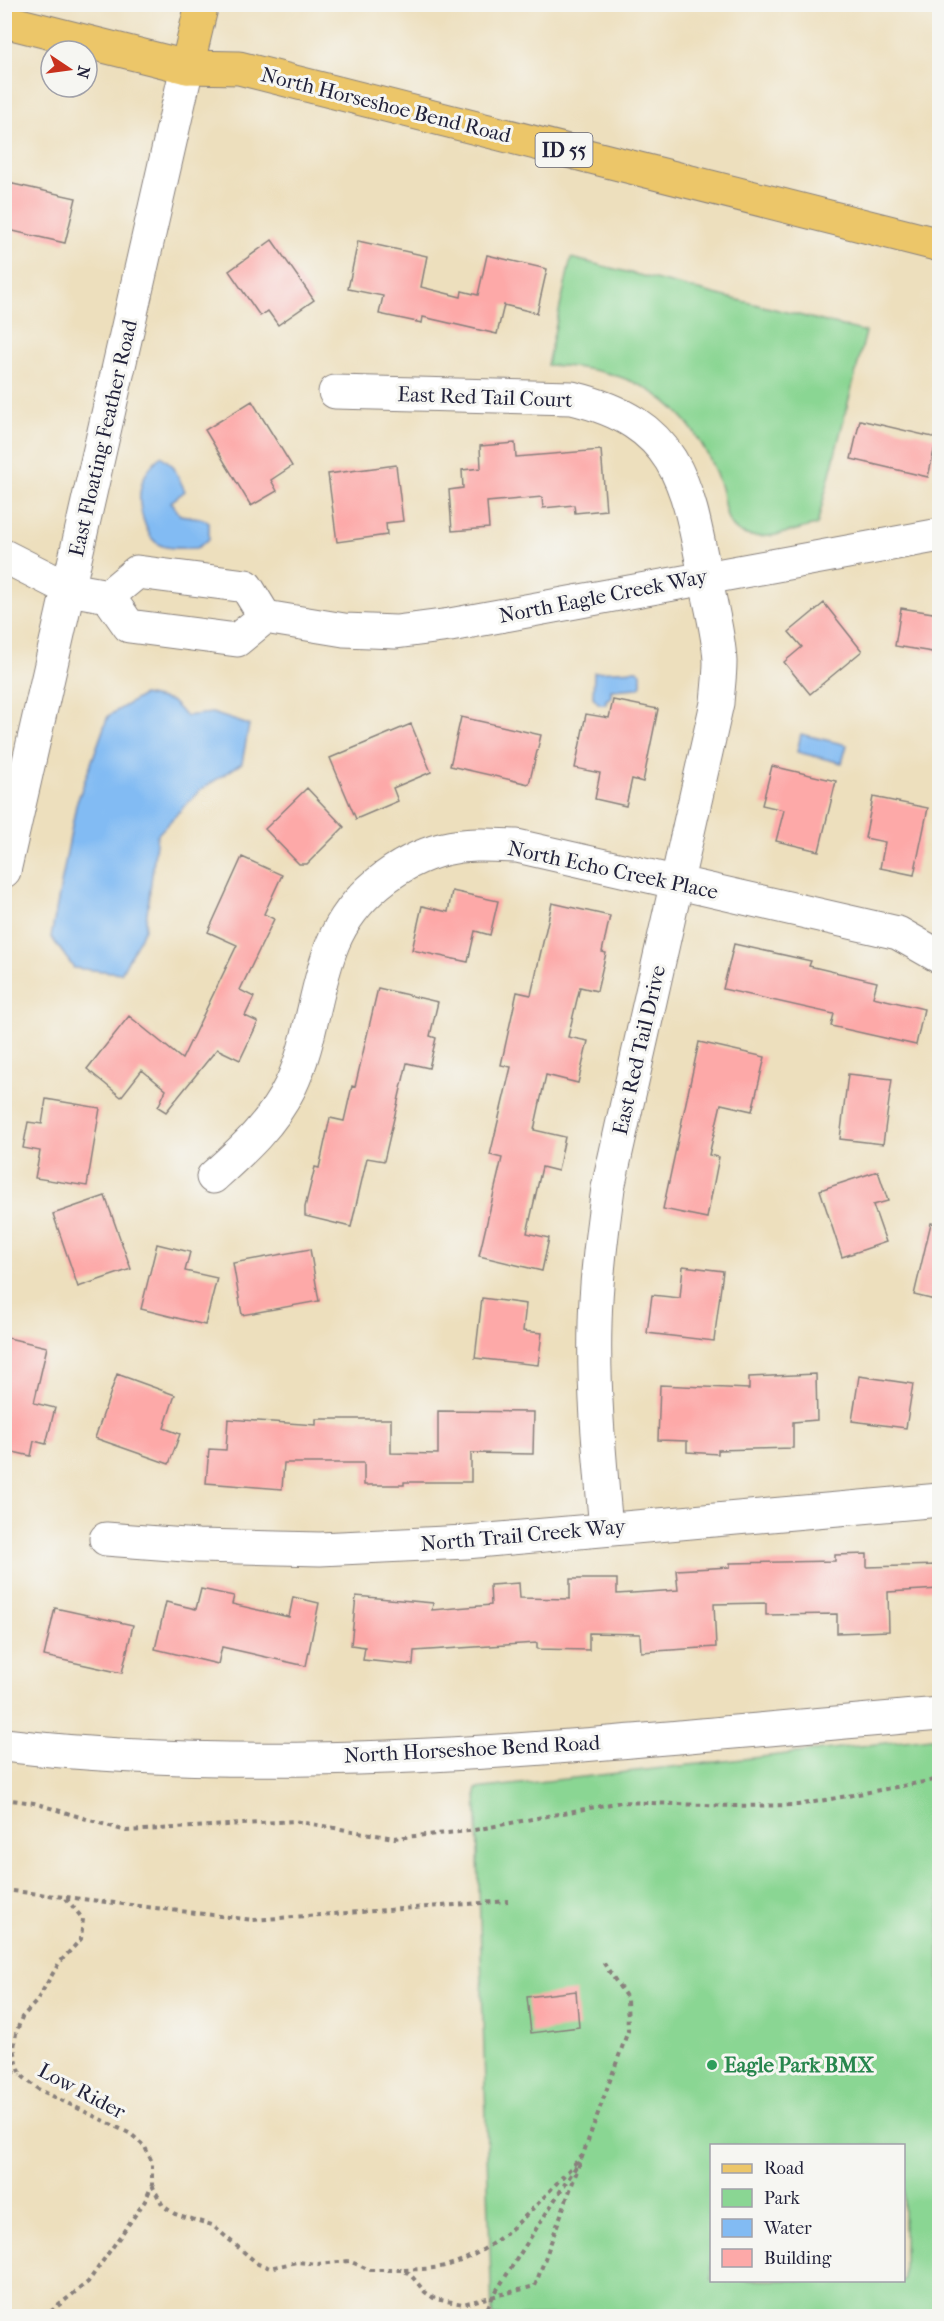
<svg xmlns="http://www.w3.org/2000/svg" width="944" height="2321" viewBox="0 0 944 2321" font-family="'IM FELL French Canon',serif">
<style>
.green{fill:#8ad693;stroke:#567c67;stroke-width:1.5;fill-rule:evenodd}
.water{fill:#82bbf3;stroke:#526e97;stroke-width:1.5}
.building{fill:#fda9a8}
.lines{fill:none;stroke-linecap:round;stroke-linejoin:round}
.minor-casing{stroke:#88807c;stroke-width:35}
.major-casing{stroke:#88807c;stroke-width:35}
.highway-casing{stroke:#88807c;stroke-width:35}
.path{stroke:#88807c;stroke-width:4;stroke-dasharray:4.5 4.5;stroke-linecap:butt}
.minor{stroke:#fff;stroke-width:33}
.major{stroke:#ecc669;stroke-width:33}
.highway{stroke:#ecc669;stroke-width:33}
.leisure-dot{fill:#2e9e5b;stroke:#f6f6f2;stroke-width:2}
.labels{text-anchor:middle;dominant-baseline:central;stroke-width:6;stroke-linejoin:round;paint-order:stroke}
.shield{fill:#f6f6f2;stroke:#626272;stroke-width:1.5}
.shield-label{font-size:20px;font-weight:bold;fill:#22223b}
.street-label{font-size:21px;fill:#22223b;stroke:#f6f6f2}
.leisure-label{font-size:21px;font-weight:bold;fill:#27864d;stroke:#f6f6f2;text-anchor:start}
</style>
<rect width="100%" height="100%" fill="#f6f6f2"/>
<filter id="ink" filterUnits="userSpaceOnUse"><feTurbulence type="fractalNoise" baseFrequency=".0167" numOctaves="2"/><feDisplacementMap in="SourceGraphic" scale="12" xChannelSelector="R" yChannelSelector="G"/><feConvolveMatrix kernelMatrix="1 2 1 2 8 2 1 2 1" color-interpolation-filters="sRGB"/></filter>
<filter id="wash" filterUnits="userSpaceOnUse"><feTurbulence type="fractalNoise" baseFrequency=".008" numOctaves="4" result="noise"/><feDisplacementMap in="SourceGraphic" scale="24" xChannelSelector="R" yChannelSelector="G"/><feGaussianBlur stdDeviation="1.35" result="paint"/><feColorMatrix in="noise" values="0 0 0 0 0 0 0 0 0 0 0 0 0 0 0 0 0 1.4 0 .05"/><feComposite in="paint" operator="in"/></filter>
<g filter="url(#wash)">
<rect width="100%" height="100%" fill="#eddfbd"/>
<path class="green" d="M571,258L866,332L817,525C795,529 762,543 741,533C722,523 726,502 720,485C691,399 634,368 547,365Z
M939,1737V2316H492L476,1789ZM712,2146H904V2280H712Z"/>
<path class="water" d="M161,456L173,466L185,491L171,502L180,515L200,518L209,522V539L197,548C186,548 170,550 160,545C152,541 149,535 146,527C135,500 137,476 161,456Z
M637,670L641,673V685L638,688L611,690V697L606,700V704H599L593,697L594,672Z
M143,695L171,701L186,716L212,713L249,725L242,763L200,790L157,835L145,929L121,973L74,968L51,937L76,805L108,716Z
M801,734L847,745L842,763L797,752Z"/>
<g id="blocks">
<path class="building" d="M4,182L76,198L65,243L4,229Z
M272,240L314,300L278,325L268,311L260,316L229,271Z
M358,241L427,256L421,287L461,297L462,291L478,295L487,255L547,269L537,313L504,305L497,334L423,317L422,323L379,314L383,296L348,289Z
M252,401L292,466L271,480L277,491L251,506L205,430Z
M860,420L937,438L928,477L851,459Z
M515,443L516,457L601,450L606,510L575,513L574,505L543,508L542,497L487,502L489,528L452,531L449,490L463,488L462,470L481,468L480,446Z
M396,465L403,521L386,523L387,535L337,542L328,474Z
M824,603L862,651L810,694L784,662L802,647L789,632Z
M901,608L939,614V653L895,646Z
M613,700L658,709L643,782L632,779L626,806L595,799L600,773L575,768L586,714L609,718Z
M461,717L541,735L529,784L450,766Z
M411,724L431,772L393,788L398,801L356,819L330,758Z
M772,766L836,781L819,851L776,841L784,810L762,805Z
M307,788L344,827L307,864H299L265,829Z
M873,797L928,808L914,875L880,868L885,842L865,838Z
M242,857L282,875L264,914L274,919L240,990L254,997L245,1016L258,1022L240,1060L217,1049L166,1112L158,1107L166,1090L142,1070L121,1097L87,1069L129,1016L182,1059L237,945L208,932Z
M452,891L498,901L490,935L475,931L468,962L412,950L422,906L448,912Z
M552,903L610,916L602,952L606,953L597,991L580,987L568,1037L588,1041L578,1083L546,1075L534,1130L565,1137L558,1171L542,1167L527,1233L549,1238L542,1271L479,1256L502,1158L490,1155L511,1067L501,1065L517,992L531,995Z
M734,944L811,961L809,966L877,982L873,997L924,1009L916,1045L831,1026L834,1014L723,989Z
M378,988L438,1002L430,1036L436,1038L429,1068L407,1063L384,1161L367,1158L351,1227L305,1216V1207L315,1167L319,1168L330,1118L344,1121L352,1086L355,1087Z
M699,1042L765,1057L752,1111L721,1104L709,1155L719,1157L707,1218L663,1209Z
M848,1074L892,1079L883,1144L840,1139Z
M46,1099L100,1108L87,1186L35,1178L40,1151L23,1148L28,1122L42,1124Z
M878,1171L888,1201L873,1205L886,1242L842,1257L820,1190Z
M105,1196L131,1269L78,1287L53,1214Z
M931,1223L939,1224V1301L914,1295Z
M157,1244L190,1252L185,1271L217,1278L205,1325L141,1309Z
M310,1249L319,1301L242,1315L233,1263Z
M683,1266L723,1271L714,1341L647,1333L652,1295L680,1298Z
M482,1298L526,1304L523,1331L542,1333L538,1365L475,1358Z
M4,1337L47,1347L34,1403L55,1408L46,1444L34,1441L31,1456L4,1450Z
M117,1374L175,1395L164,1428L180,1434L169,1464L95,1438Z
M816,1374L817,1420L793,1422V1448L718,1450V1454L687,1452V1441L658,1440L660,1385L749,1389V1377Z
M859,1376L913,1384L906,1428L852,1421Z
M438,1411L534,1412L533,1454L471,1453V1482H404V1485H364V1463H284L282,1489L206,1483L209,1449L226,1450L228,1419L316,1425V1419H391V1453L438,1454Z
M867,1554V1567L939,1565V1589L888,1592L889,1631L837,1633V1614L766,1615V1603L714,1604L716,1647L641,1652L640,1634L589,1633V1650L537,1649V1643L414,1651L413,1665L363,1660L365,1647L351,1645L356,1596L433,1603L432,1610L491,1605L490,1585L519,1583L520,1598L570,1599V1579H617V1594L678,1590L676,1570L730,1567V1563L835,1561V1555Z
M201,1589L234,1596L232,1604L289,1617L293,1597L319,1603L306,1666L222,1647L218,1664L155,1649L166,1602L196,1609Z
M55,1608L133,1625L122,1673L44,1656Z
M576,1991L579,2027L531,2033L527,1997Z"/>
</g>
</g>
<g filter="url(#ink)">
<use href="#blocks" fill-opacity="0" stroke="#88807c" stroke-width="1.5"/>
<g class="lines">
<defs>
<path id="minor" d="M335,392L572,398C677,423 687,481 705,576C710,603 719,634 720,662C720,675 718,689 717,703L608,1188C602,1233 596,1278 595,1324C593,1392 600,1461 606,1529
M4,556L69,589L108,596L129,626L237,640L265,617L246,586L137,572L108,596
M265,617L344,630L396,632L450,625L940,535
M4,871L187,67
M213,1177C243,1150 272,1124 290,1087C312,1042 314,990 333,943C352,897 397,861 444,849C468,843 493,845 517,846L898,933L940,957
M106,1539L198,1546L320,1549L466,1542L940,1500
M4,1745C315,1782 630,1739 940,1714"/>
<path id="major" d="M187,67L202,4"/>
<path id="highway" d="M4,21L187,67L239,68L940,245"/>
</defs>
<use href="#minor" class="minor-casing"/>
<use href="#major" class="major-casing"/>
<use href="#highway" class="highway-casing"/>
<path class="path" d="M4,1799L34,1803L126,1831L294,1821L394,1838L469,1831L621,1802L733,1806L798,1805L940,1779
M4,1890L65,1897L83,1919L81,1939L59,1963L36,2002L22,2017L16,2033L14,2048L17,2063L21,2075L38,2089L131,2134L145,2147L152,2162V2185L145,2201L88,2282L45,2316
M66,1897L253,1920L508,1901
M4,2066L20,2075
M152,2185L163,2206L175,2214L212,2225L258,2264L270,2268L297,2262L318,2264L349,2261L370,2270H401L409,2273L425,2292L435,2299L463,2304L535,2286L628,2031L627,1998L601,1959
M404,2270C418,2269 433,2269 445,2266C503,2251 543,2196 583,2155
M484,2316L493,2296L579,2162"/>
<use href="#minor" class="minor"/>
<use href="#major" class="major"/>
<use href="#highway" class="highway"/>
</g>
</g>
<circle class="leisure-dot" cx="712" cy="2065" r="6"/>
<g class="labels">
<rect class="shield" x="535.5" y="133" width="57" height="34" rx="4.5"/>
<g class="shield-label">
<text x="564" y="150">ID 55</text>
</g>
<g class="street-label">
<text transform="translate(386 105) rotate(14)">North Horseshoe Bend Road</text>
<text transform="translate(485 397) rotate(2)">East Red Tail Court</text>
<text transform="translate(103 438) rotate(-77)">East Floating Feather Road</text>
<text transform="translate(603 596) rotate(-11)">North Eagle Creek Way</text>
<text transform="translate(613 870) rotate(12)">North Echo Creek Place</text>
<text transform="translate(639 1050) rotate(-77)">East Red Tail Drive</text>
<text transform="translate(523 1535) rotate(-5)">North Trail Creek Way</text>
<text transform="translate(472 1749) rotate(-3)">North Horseshoe Bend Road</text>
<text transform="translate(82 2091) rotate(28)">Low Rider</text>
</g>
<g class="leisure-label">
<text x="724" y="2065">Eagle Park BMX</text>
</g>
</g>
<rect width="944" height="2321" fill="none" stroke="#f6f6f2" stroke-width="24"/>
<rect x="710" y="2144" width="195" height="138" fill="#f6f6f2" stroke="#a1a1a9" stroke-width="1.5"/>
<rect x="722" y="2164" width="30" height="9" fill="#ecc669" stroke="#a1a1a9" stroke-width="1.5"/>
<text x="764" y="2174" font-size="18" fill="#22223b">Road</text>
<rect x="722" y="2189" width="30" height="18" fill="#8ad693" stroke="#a1a1a9" stroke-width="1.5"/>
<text x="764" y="2204" font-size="18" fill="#22223b">Park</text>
<rect x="722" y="2219" width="30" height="18" fill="#82bbf3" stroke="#a1a1a9" stroke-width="1.5"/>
<text x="764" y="2234" font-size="18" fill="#22223b">Water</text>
<rect x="722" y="2249" width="30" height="18" fill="#fda9a8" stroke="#a1a1a9" stroke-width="1.5"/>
<text x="764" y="2264" font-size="18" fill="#22223b">Building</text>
<g transform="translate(69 69) rotate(103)"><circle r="28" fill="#f6f6f2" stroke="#a1a1a9" stroke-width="1.5"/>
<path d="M0-4.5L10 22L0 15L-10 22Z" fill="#c8321e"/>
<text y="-9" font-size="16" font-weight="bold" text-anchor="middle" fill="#22223b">N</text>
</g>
</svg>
